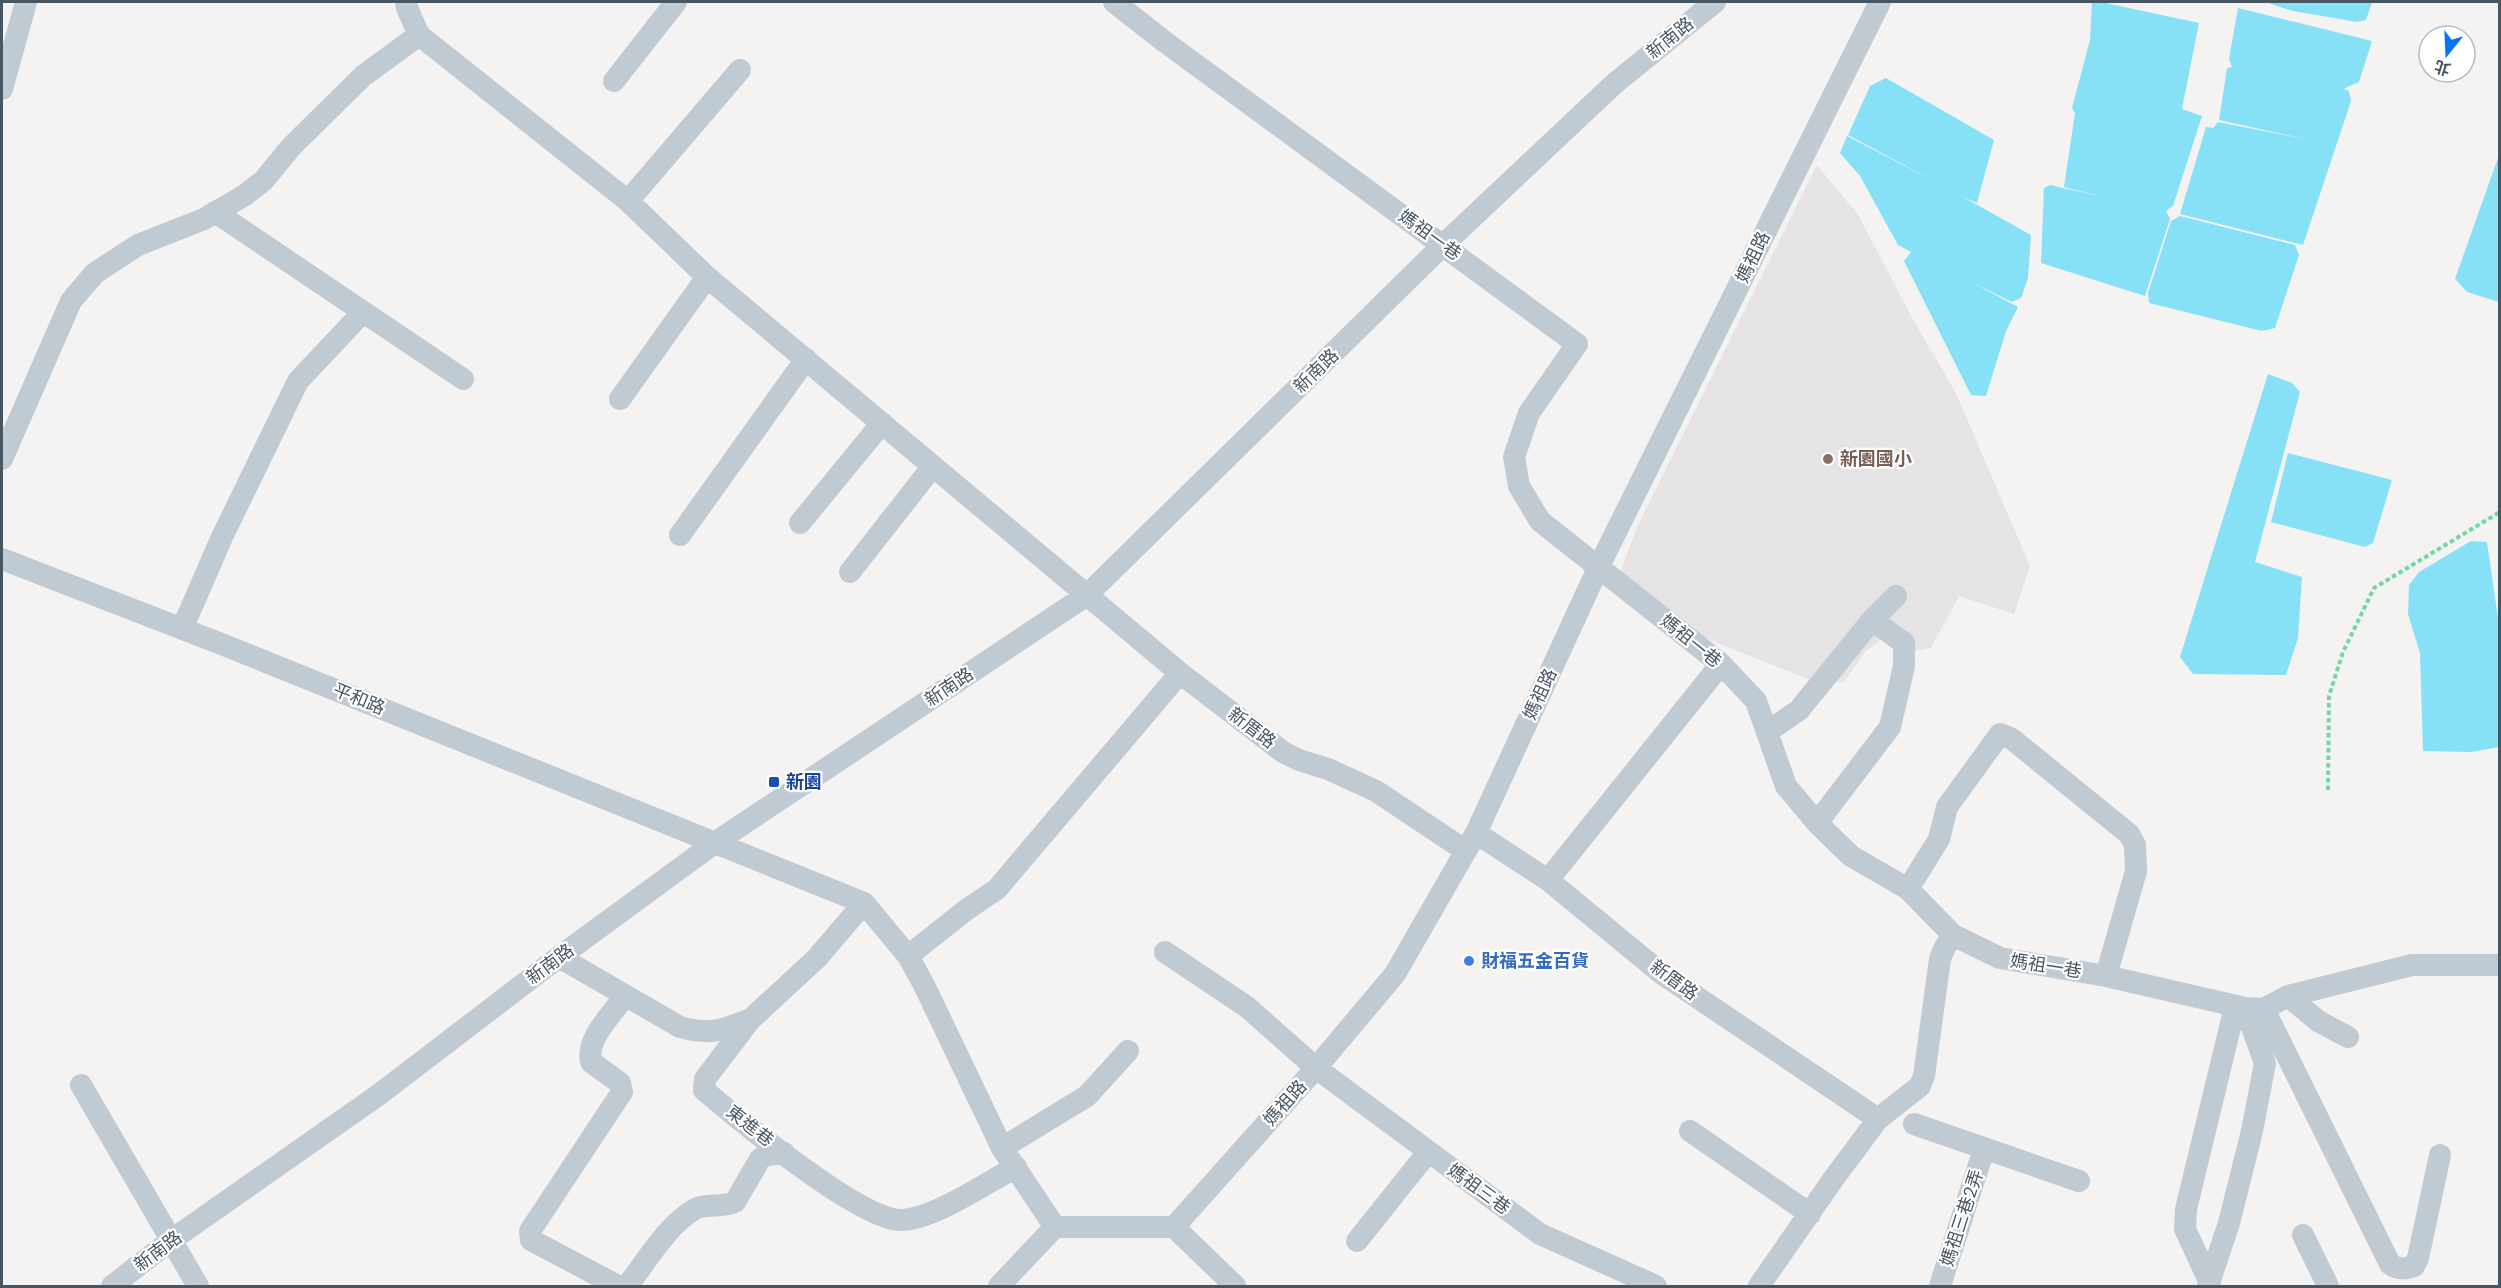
<svg xmlns="http://www.w3.org/2000/svg" width="2501" height="1288" viewBox="0 0 2501 1288" font-family="'DM Sans','Noto Sans TC',sans-serif">
<style>
.education{fill:#e6e3e4}
.water{fill:#86e1f7}
.lines{fill:none;stroke-linecap:round;stroke-linejoin:round}
.path{stroke:#71d8a4;stroke-width:4;stroke-dasharray:4.5 3;stroke-linecap:butt}
.minor{stroke:#bfcad3;stroke-width:22}
.education-dot{fill:#8d6e63;stroke:#fff;stroke-width:2}
.transit-dot{fill:#1a4fb4;stroke:#fff;stroke-width:2}
.shop-dot{fill:#3f7fe0;stroke:#fff;stroke-width:2}
.labels{text-anchor:middle;dominant-baseline:central;stroke-width:4.5;stroke-linejoin:round;paint-order:stroke}
.street-label{font-size:18px;fill:#475663;stroke:#fff}
.education-label{font-size:18px;font-weight:bold;fill:#785e54;stroke:#fff;text-anchor:start}
.transit-label{font-size:18px;font-weight:bold;fill:#164399;stroke:#fff;text-anchor:start}
.shop-label{font-size:18px;font-weight:bold;fill:#366cbe;stroke:#fff;text-anchor:start}
</style>
<rect width="100%" height="100%" fill="#f5f2f2"/>
<path class="education" d="M1817,165L1859,216L1912,318L1956,393L2030,566L2014,614L1959,596L1931,648L1912,652L1883,638L1865,652L1844,682L1821,684L1702,637L1614,588L1638,525Z"/>
<path class="water" d="M2092,2H2101L2199,23L2182,109L2202,116L2173,206L2166,211L2170,219L2145,296L2041,263L2044,188L2050,185L2104,197L2064,187L2075,113L2072,108L2090,40Z
M2265,2H2372L2366,20L2357,22L2293,11Z
M2238,8L2372,41L2359,82L2343,89L2349,91L2351,101L2303,245L2180,214L2206,127L2213,128L2218,122L2310,140L2219,120L2227,68L2232,67L2229,59Z
M1886,78L1994,140L1977,203L1963,197L2031,235L2028,278L2021,298L2012,302L1969,281L2018,307L2006,331L1986,396L1971,395L1904,261L1911,252L1898,245L1860,176L1840,153L1847,136L1936,182L1848,135L1870,86Z
M2499,155V302L2467,292L2455,279Z
M2180,216L2295,245L2299,255L2275,328L2262,331L2149,303L2148,293L2171,221Z
M2268,374L2292,383L2300,392L2255,562L2302,577L2298,638L2286,675L2193,674L2180,657Z
M2288,453L2392,480L2373,543L2365,547L2271,522Z
M2471,541L2487,542L2500,632L2499,747L2471,752L2423,751L2420,653L2408,614L2409,585L2419,572Z"/>
<g class="lines">
<path class="path" d="M2328,790L2329,696L2343,652L2374,588L2500,512"/>
<path class="minor" d="M406,2L407,8L419,35L628,201L707,277L1180,673L1283,752L1299,760L1328,769L1376,791L1466,851
M1114,2L1165,42L1577,344L1529,413L1514,457L1519,486L1540,521L1721,664L1756,701L1786,786L1817,823L1851,856L1908,889L1953,935L2000,958L2106,976L2245,1008L2264,1009L2288,996L2412,965H2500
M614,81L676,2
M2,89L26,2
M628,201L740,70
M215,212L463,379
M620,399L707,277
M2,459L71,301L95,273L138,245L204,219L245,195L264,180L291,147L363,76L419,35
M800,523L882,423
M680,535L806,359
M2,559L224,645L864,903L908,956L924,985L1002,1148L1055,1227
M850,572L933,466
M182,629L222,537L298,381L363,312
M1767,732L1799,710L1872,620L1896,596
M1817,823L1890,727L1904,666V643L1872,620
M1476,833L1548,880L1661,973L1878,1119
M1548,880L1721,664
M1908,889L1939,839L1947,807L2000,734L2012,739L2129,834L2135,845L2136,871L2106,976
M864,903L817,958L750,1020L705,1079L704,1090C739,1120 860,1220 901,1220C932,1220 988,1182 1016,1167
M1165,952L1247,1007L1316,1068L1540,1234L1656,1286
M908,956L966,910L997,889L1180,673
M559,957L680,1027C709,1035 721,1031 748,1020
M2288,996L2318,1021L2348,1037
M2264,1009L2390,1264C2398,1270 2405,1269 2414,1266L2418,1258L2440,1155
M81,1085L198,1286
M1914,1124L2079,1181
M1690,1131L1810,1214
M1002,1148L1087,1096L1128,1051
M1055,1227H1174L1316,1068L1395,974L1476,833L1599,566L1880,2
M1174,1227L1235,1286
M2303,1235L2328,1286
M1357,1241L1428,1152
M2210,1283L2185,1229L2186,1209L2235,1007
M112,1286L170,1241L377,1096L559,957L716,842L1087,595L1443,245L1614,84L1715,2
M618,1286L531,1240L530,1231L622,1092L620,1083L591,1062C586,1038 611,1016 624,997
M624,1286H627C646,1262 668,1224 695,1209C706,1203 723,1208 735,1202L760,1159L767,1155L784,1153
M999,1286L1055,1227
M1759,1286L1834,1178L1878,1119L1920,1086L1924,1076L1940,959L1945,947L1953,935
M1940,1286L1984,1149
M2208,1286L2229,1223L2252,1131L2265,1063L2245,1008"/>
</g>
<circle class="education-dot" cx="1828" cy="459" r="6"/>
<rect class="transit-dot" x="768" y="776" width="12" height="12" rx="3"/>
<circle class="shop-dot" cx="1469" cy="961" r="6"/>
<g class="labels">
<g class="street-label">
<text transform="translate(1670 38) rotate(-39)">新南路</text>
<text transform="translate(1430 235) rotate(36)">媽祖一巷</text>
<text transform="translate(1753 257) rotate(-64)">媽祖路</text>
<text transform="translate(1316 371) rotate(-44)">新南路</text>
<text transform="translate(1691 641) rotate(39)">媽祖一巷</text>
<text transform="translate(949 687) rotate(-34)">新南路</text>
<text transform="translate(1540 694) rotate(-65)">媽祖路</text>
<text transform="translate(359 699) rotate(22)">平和路</text>
<text transform="translate(1252 728) rotate(37)">新厝路</text>
<text transform="translate(550 964) rotate(-37)">新南路</text>
<text transform="translate(2046 966) rotate(9)">媽祖一巷</text>
<text transform="translate(1674 980) rotate(36)">新厝路</text>
<text transform="translate(1285 1103) rotate(-48)">媽祖路</text>
<text transform="translate(750 1126) rotate(38)">東進巷</text>
<text transform="translate(1479 1189) rotate(36)">媽祖三巷</text>
<text transform="translate(1962 1218) rotate(-72)">媽祖三巷2弄</text>
<text transform="translate(158 1251) rotate(-37)">新南路</text>
</g>
<g class="education-label">
<text x="1840" y="459">新園國小</text>
</g>
<g class="transit-label">
<text x="786" y="782">新園</text>
</g>
<g class="shop-label">
<text x="1481" y="961">財福五金百貨</text>
</g>
</g>
<rect width="2501" height="1288" fill="none" stroke="#475663" stroke-width="6"/>
<g transform="translate(2447 54) rotate(198)"><circle r="28" fill="#ffffff" stroke="#b5bbc1" stroke-width="1.5"/>
<path d="M0-4.5L10 22L0 15L-10 22Z" fill="#0574fc"/>
<text y="-9" font-size="16" font-weight="bold" text-anchor="middle" fill="#475663">北</text>
</g>
</svg>
